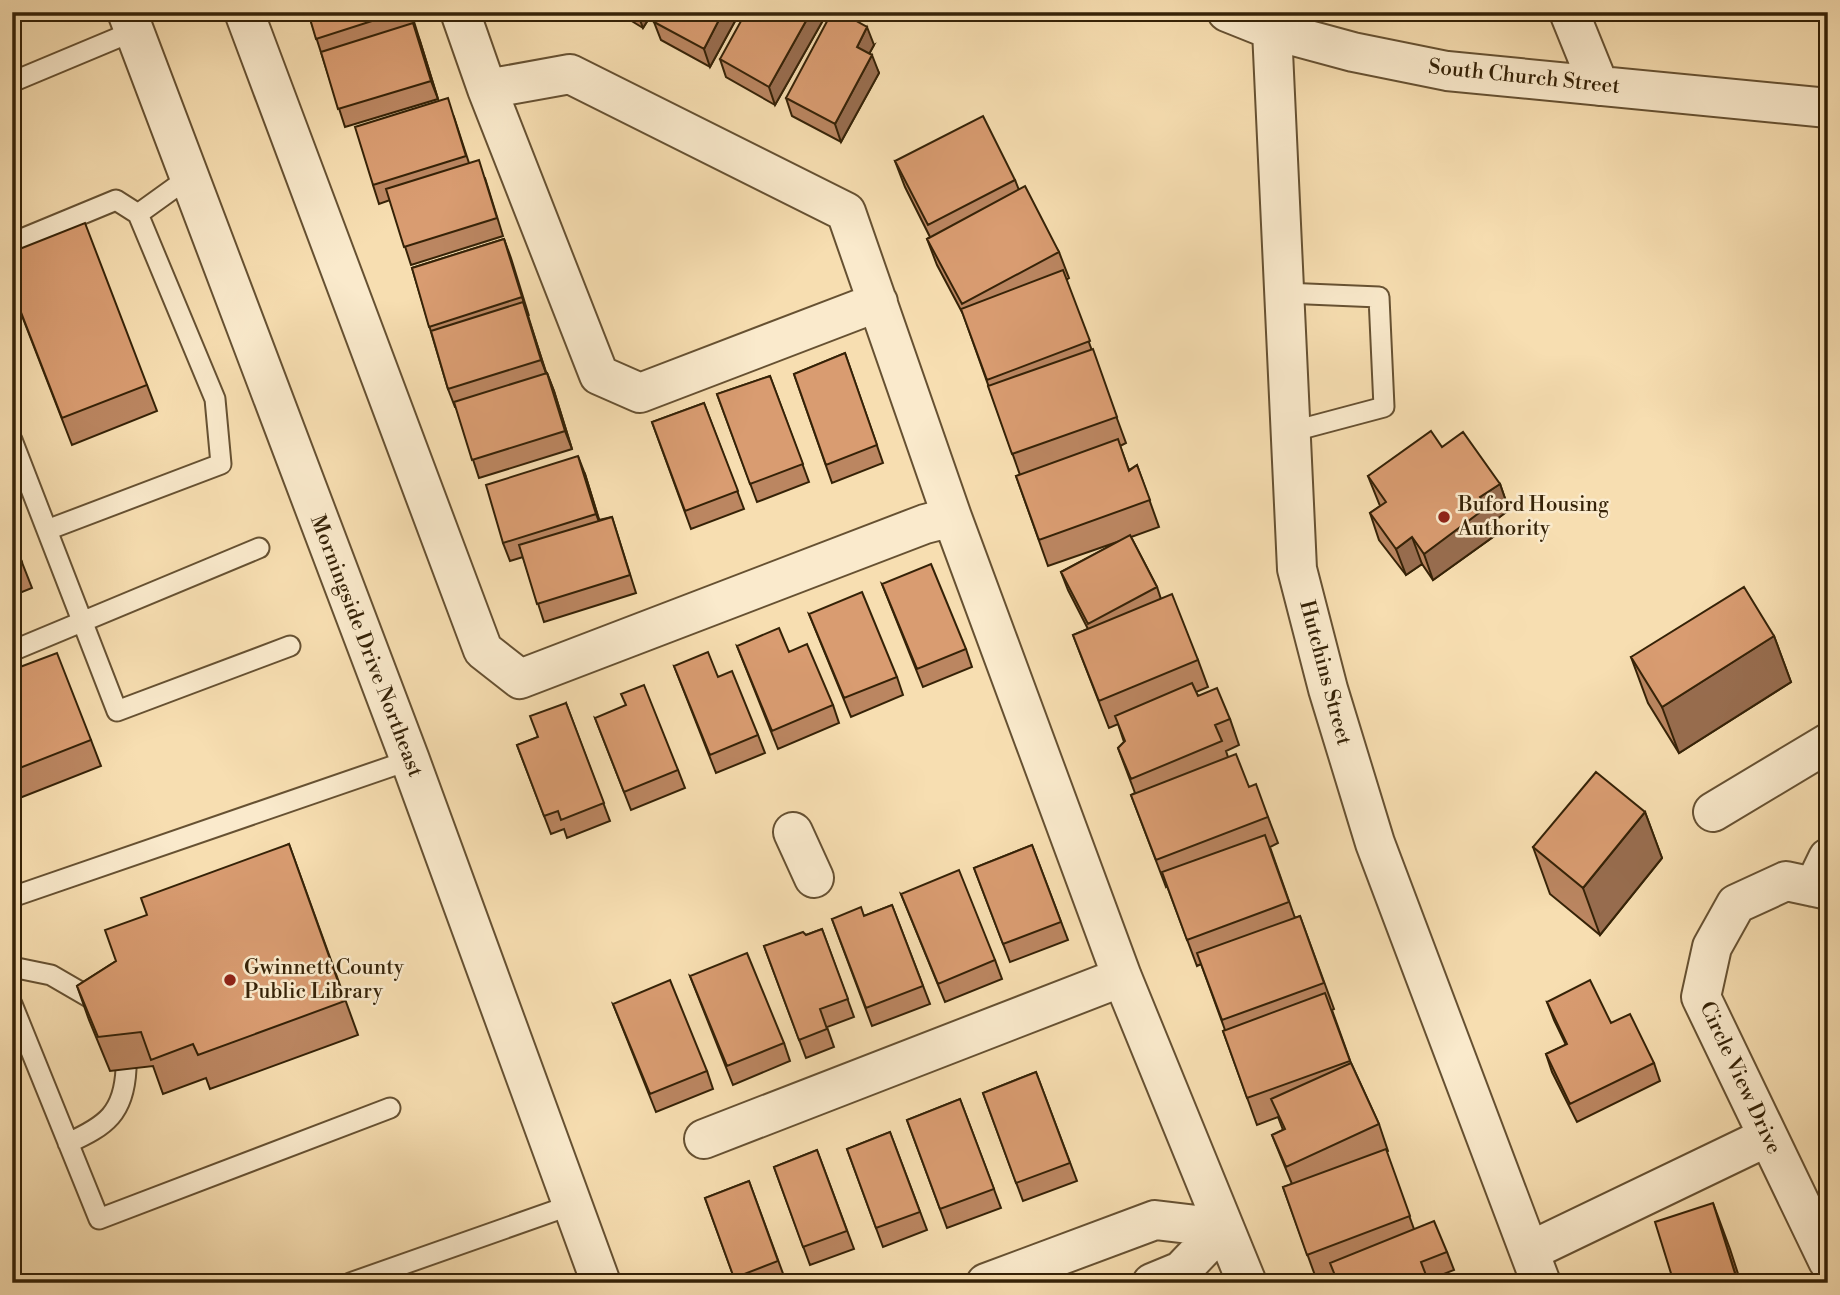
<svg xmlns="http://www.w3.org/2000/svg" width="1840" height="1295" viewBox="0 0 1840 1295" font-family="'Libre Bodoni',serif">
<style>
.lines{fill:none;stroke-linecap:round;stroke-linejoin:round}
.service-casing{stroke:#665132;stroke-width:23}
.minor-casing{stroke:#665132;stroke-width:42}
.tertiary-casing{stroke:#665132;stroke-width:42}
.service{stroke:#faeacc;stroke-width:19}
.minor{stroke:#faeacc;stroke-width:38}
.tertiary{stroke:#faeacc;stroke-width:38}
.wall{fill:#bb8661;stroke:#352207;stroke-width:2}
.shaded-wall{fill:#986d4f;stroke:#352207;stroke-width:2}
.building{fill:#d99c71;stroke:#352207;stroke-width:2}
.poi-dot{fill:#8f2418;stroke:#faeacc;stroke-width:2.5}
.labels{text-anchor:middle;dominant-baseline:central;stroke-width:5;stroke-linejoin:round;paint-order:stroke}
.street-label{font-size:21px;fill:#352207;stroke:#faeacc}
.poi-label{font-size:21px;fill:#352207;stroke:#faeacc;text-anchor:start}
</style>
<rect width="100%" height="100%" fill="#f7deb1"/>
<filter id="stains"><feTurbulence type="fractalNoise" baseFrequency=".00286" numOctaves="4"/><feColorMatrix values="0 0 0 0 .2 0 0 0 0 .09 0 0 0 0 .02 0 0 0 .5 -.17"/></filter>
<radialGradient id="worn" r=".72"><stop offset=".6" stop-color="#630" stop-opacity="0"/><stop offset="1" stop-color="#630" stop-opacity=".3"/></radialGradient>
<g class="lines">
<defs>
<path id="service" d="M12,82L134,31
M12,243L116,200L138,214L188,178
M1284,293L1379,297L1384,407L1290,432
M12,440L117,711L290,646
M47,530L221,464L215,399L138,214
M12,651L259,548
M12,897L410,760
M12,967L51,975L101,1004
M12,1004L99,1219L390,1108
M68,1143C106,1126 124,1113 126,1069
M350,1283L574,1204"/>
<path id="minor" d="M244,12L483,650L520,679L925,524L952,517
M460,12L487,89L570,74L846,212L952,517L1122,977L1247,1283
M1569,12L1599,86
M1272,30L1353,52L1447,71L1828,108
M487,89L599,375L640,393L878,302
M1713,812L1828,743
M793,832L814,878
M1814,887L1828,858
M1828,890L1786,881L1736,904L1712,947L1701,997L1828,1261
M704,1139L1122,977
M1530,1251L1767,1137
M986,1283L1155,1220L1222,1228L1181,1271L1152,1283"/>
<path id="tertiary" d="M127,12L410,760L601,1283
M1227,12L1272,30L1297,569L1328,689L1375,843L1541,1283"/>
</defs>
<use href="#service" class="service-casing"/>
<use href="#minor" class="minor-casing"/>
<use href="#tertiary" class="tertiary-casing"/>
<use href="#service" class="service"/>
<use href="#minor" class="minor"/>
<use href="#tertiary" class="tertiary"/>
</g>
<path class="wall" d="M308,12H411L438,99L345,127Z
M617,12H653L643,28Z
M740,12L710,67L661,40L654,22Z
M826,15L775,105L726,77L720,59Z
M874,45L869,54L879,73L841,142L792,116L786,98Z
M454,117L469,163L485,178L503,236L411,265L390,200L379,204L373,185Z
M895,161L1015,180L1019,190L1059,252L1069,278L1066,280L1126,443L1120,446L1129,470L1137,465L1159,527L1131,537L1157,587L1161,599L1198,660L1208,687L1196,692L1198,696L1230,719L1239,745L1226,751L1228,757L1268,817L1278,843L1270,847L1295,918L1300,916L1334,1009L1332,1010L1351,1063L1379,1124L1388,1151L1386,1152L1414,1229L1447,1252L1454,1270L1428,1280L1429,1283H1338L1334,1274L1317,1281L1283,1187L1292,1184L1272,1135L1283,1130L1278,1117L1257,1125L1223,1031L1225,1030L1201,964L1197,966L1167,886L1166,887L1131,795L1135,793L1118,748L1124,742L1118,724L1109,728L1073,635L1088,629L1068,590L1061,572L1120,541L1048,566L1016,476L1020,475L963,314L937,265L927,239L930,237L905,187Z
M504,239L546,373H547L554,391L572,449L479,478L456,407H455L448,389L412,268Z
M12,290L147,385L157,411L72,445Z
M845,353L883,463L832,483L794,374Z
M770,376L809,482L757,502L717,394Z
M704,403L744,509L691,529L652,422Z
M1442,447L1500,484L1509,510L1493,522L1497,534L1433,580L1422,564L1406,575L1379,540L1370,513L1380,506L1368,476Z
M585,474L599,520L612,517L636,593L544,622L523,557L510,561L503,543Z
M12,537L32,588L12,596Z
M882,584L966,649L972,667L923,687Z
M809,614L897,677L903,695L851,717Z
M1774,636L1791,682L1679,753L1648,703L1631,657Z
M737,646L833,705L839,723L778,749Z
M674,666L718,677L758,735L765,753L716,773Z
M12,670L91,740L101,766L12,801Z
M566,703L610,821L567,838L564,829L551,834L517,745L538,737Z
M595,718L678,770L685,788L631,810Z
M1645,812L1662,858L1600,935L1550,894L1533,847Z
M289,844L358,1035L210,1089L206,1078L163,1094L153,1066L110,1071L89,1020L77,986L116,961L147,915Z
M1032,845L1068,940L1010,962L974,868Z
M901,894L995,960L1002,979L945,1002Z
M892,905L930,1004L872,1026L832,919L864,916Z
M822,929L854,1017L827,1027L834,1047L806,1058L764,946L806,935Z
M690,976L784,1043L790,1061L733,1085Z
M1547,1002L1611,1023L1654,1063L1660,1081L1577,1122L1552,1072L1546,1054L1566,1045L1554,1020Z
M613,1004L707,1071L713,1089L656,1112Z
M1036,1072L1077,1181L1023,1201L983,1093Z
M960,1099L1001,1208L947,1228L907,1120Z
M890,1132L927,1230L883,1247L847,1149Z
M817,1150L854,1249L810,1265L774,1167Z
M749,1181L785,1279L776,1283H736L705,1198Z"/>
<path class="shaded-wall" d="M637,12H653L643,28Z
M723,12H740L710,67L704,49Z
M811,12H825L826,15L775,105L769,87Z
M413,23L420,41L438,99L431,81Z
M867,27L874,45L863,65L857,47Z
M872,55L879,73L841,142L835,124Z
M504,239L511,258L529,316L522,297Z
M523,302L529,320L548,378L541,360Z
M547,373L554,391L572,449L565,431Z
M578,456L585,474L603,532L596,514Z
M1500,484L1509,510L1493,522L1497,534L1433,580L1424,554L1480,497Z
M1412,537L1422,564L1406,575L1396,549Z
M1774,636L1791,682L1679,753L1662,707Z
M1645,812L1662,858L1600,935L1583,888Z
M1713,1203L1730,1249L1741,1283H1738Z"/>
<path class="building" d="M308,12H400L316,39Z
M660,12H723L704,49L654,22Z
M746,12H811L769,87L720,59Z
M832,12H840L867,27L857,47L872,55L835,124L786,98Z
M413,23L431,81L338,109L321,52Z
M448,98L466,156L373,185L355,127Z
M983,116L1015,180L928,225L895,161Z
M479,160L497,218L404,247L386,189Z
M1025,186L1059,252L962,304L927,239Z
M85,223L147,385L62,418L12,289V252Z
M504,239L522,297L429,327L412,268Z
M1063,270L1090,341L987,380L961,309Z
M523,302L541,360L448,389L431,331Z
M1093,349L1117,417L1012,454L988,386Z
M845,353L877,445L826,465L794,374Z
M547,373L565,431L472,460L454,402Z
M770,376L803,464L750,484L717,394Z
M704,403L738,491L685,511L652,422Z
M1431,431L1442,447L1463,432L1500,484L1480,497L1487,507L1424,554L1412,537L1396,549L1370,513L1386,502L1368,476Z
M1118,439L1129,471L1137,465L1150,500L1039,540L1016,476Z
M578,456L596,514L503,543L486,485Z
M612,517L630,575L537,604L519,545Z
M1130,535L1157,587L1088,624L1061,572Z
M12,537L22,562L12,566Z
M931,564L966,649L917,669L882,584Z
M1744,587L1774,636L1662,707L1631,657Z
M862,592L897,677L844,698L809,614Z
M1172,594L1198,660L1099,701L1073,635Z
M779,628L789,652L807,644L833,705L772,731L737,646Z
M708,652L718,677L732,671L758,735L710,755L674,666Z
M57,653L91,740L12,771V670Z
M1192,683L1198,696L1217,688L1230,719L1215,725L1222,741L1131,779L1118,748L1125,741L1115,716Z
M644,685L678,770L624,792L595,718L626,705L621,694Z
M566,703L604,803L561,820L558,811L544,816L517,745L538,737L530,716Z
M1236,754L1249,787L1256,784L1268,817L1156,860L1131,795Z
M1596,772L1645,812L1583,888L1533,847Z
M1265,835L1289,902L1187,940L1162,872Z
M289,844L345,1001L198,1055L193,1044L151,1060L141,1032L98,1037L77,986L116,961L105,930L147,915L141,898Z
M1032,845L1061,922L1003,944L974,868Z
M959,870L995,960L938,984L901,894Z
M892,905L923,986L866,1008L832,919L861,907L864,916Z
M1300,916L1324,983L1222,1020L1197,953Z
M822,929L848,999L820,1009L827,1029L799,1040L764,946L803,932L806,935Z
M747,953L784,1043L727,1066L690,976Z
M670,980L707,1071L650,1094L613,1004Z
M1590,980L1611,1023L1630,1014L1654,1063L1570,1104L1546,1054L1567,1044L1547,1002Z
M1325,993L1350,1061L1247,1098L1223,1031Z
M1351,1063L1379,1124L1286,1167L1272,1135L1285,1129L1271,1099Z
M1036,1072L1070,1163L1016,1183L983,1093Z
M960,1099L994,1189L940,1209L907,1120Z
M890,1132L920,1212L876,1228L847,1149Z
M1386,1149L1410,1216L1307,1255L1283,1187Z
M817,1150L847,1231L803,1247L774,1167Z
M749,1181L778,1261L734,1278L705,1198Z
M1713,1203L1738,1283H1674L1655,1222Z
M1434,1221L1447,1252L1421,1262L1429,1283H1338L1330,1263Z
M442,1278L444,1283H428Z"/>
<g class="poi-dot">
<circle cx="1444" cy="517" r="7"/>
<circle cx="230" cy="980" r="7"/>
</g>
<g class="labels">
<g class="street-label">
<text transform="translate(1524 77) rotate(6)">South Church Street</text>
<text transform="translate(366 646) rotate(69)">Morningside Drive Northeast</text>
<text transform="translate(1325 673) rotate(75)">Hutchins Street</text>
<text transform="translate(1740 1078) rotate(65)">Circle View Drive</text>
</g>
<g class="poi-label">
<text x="1458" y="505">Buford Housing<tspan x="1458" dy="24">Authority</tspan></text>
<text x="244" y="968">Gwinnett County<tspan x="244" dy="24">Public Library</tspan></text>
</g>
</g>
<rect width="1840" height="1295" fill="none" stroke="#f7deb1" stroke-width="42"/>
<rect x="14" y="14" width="1812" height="1267" fill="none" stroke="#352207" stroke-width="3.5"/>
<rect x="21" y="21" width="1798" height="1253" fill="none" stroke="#352207" stroke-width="2"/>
<rect width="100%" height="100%" filter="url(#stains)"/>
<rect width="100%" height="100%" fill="url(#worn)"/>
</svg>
